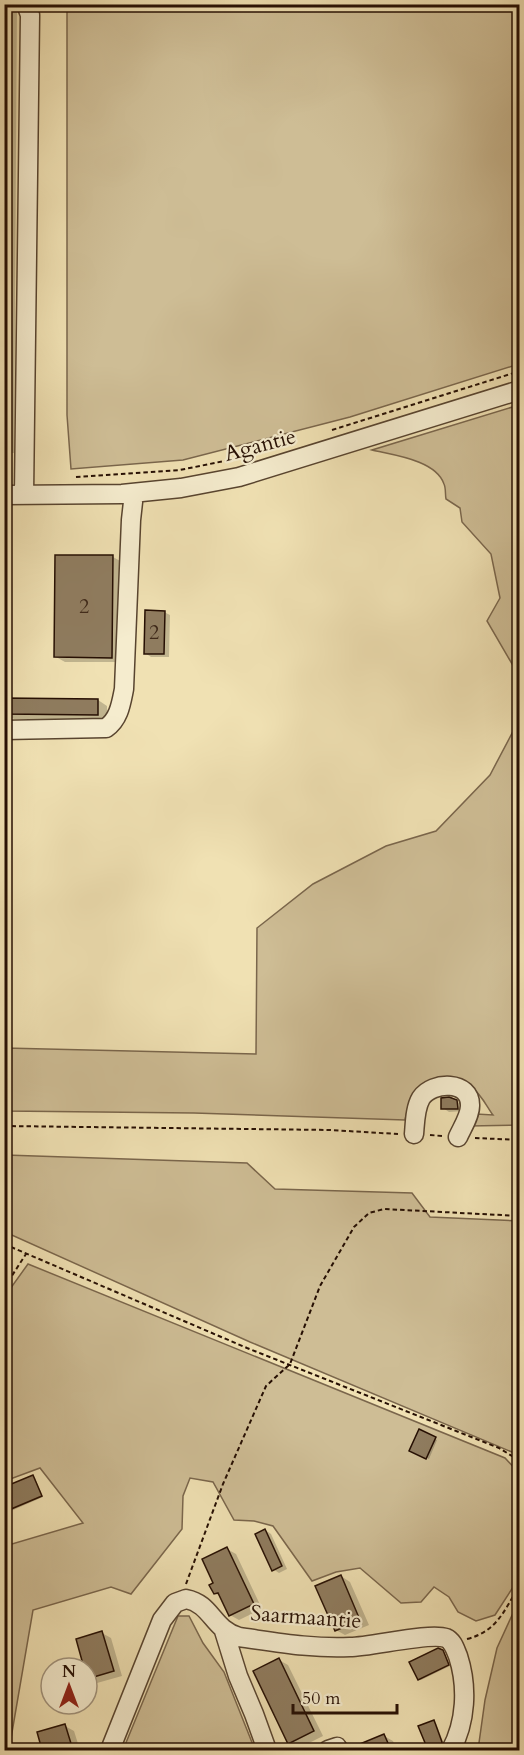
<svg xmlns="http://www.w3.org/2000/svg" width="524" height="1755" viewBox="0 0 524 1755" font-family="Cardo,serif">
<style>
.green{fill:#cebd95;stroke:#7a664c;stroke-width:1.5}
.shadow{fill:#0003}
.building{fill:#8f7c5f;stroke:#260f03;stroke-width:1.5}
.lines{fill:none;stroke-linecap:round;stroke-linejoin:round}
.minor-casing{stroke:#58442f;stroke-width:21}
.path{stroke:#260f03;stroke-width:2;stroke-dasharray:4.5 3;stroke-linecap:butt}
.minor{stroke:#f5ecce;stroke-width:18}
.labels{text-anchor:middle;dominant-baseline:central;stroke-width:4.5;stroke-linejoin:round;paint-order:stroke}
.number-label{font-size:20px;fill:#402a1a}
.street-label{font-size:22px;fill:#260f03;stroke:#f5ecce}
</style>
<rect width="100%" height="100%" fill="#f0e1b3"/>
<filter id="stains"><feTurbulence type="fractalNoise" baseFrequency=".00333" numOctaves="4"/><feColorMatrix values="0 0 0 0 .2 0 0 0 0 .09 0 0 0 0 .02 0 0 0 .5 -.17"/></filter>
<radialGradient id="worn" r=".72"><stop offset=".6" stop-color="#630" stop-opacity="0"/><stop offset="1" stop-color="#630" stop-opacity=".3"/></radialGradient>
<path class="green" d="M67,5H519V364L350,417L183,460L71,469L67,415Z
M519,405L520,656L515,669L487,621L500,598L491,554L462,522L460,508L446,499C445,494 446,488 444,484C436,460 393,455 372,450Z
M519,720V1125L470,1126L476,1114L493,1115C487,1107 481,1094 473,1089C454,1075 424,1076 411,1097C408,1103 407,1113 405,1120L194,1113L5,1111V1048L256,1054L257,928L313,884L386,846L436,831L490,775Z
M5,1155L247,1163L275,1189L412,1193L430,1217L519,1221V1455L250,1342L5,1232Z
M28,1264L505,1458L519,1473V1578L495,1615L476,1621L458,1612L449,1597L434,1587L421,1602L401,1603L360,1568L336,1572L312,1581L273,1526L254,1521L234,1520L213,1482L190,1478L183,1496L182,1529L131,1594L111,1587L33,1610L9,1750H5V1546L83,1523L40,1468L5,1481V1296Z
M519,1600V1750H478L485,1700L497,1648Z
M178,1616H189L203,1643L224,1672L255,1750H123Z"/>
<path class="shadow" d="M4,4H17L14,453H4Z
M113,557L122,562L121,662H65L56,657Z
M164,612L170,615L169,657H151L145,653Z
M98,700L107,706V719H14L5,713Z
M456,1101L462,1105L463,1111L449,1112L443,1108Z
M420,1431L437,1440L429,1459L411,1450Z
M33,1477L35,1478L43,1497L4,1514V1489Z
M265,1530L271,1534L287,1569L279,1573L273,1569Z
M227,1549L236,1554L262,1609L239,1620L230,1615L222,1597L215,1593Z
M341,1576L350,1582L369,1625L345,1635L336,1630Z
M102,1633L111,1638L122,1676L97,1683L88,1678L87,1668H85Z
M442,1651L445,1653L450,1666L421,1680L419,1679Z
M279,1660L288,1665L323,1736L299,1748L290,1743Z
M434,1722L436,1723L444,1744L442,1750H430L420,1727Z
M65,1726L74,1731L80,1750H44L39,1733Z
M384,1736L393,1741L397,1750H363L361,1745Z"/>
<path class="building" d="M55,555H113L112,658L54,657Z
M145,610L165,611L164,654H144Z
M4,698L98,699V715L4,714Z
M449,1097L457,1100L458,1109H441V1098Z
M419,1429L436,1437L426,1459L409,1451Z
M33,1475L42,1496L4,1512V1487Z
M265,1529L282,1566L272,1571L255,1534Z
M227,1547L254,1604L229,1616L218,1593L214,1594L209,1585L213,1583L202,1559Z
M341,1575L360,1620L335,1631L315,1586Z
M102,1631L114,1671L87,1679V1668H84L76,1639Z
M438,1648L443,1650L449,1665L418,1680L409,1662Z
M279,1658L314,1731L288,1744L253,1671Z
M434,1720L442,1742L440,1750H428L418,1726Z
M65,1724L73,1750H42L37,1732Z
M384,1734L391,1750H350V1748Z"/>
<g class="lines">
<defs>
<path id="minor" d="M4,495L122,494L181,488L239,477L520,390
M24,495L30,15L26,4
M4,730L106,728C119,719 121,704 124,689L131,520L134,493
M414,1134C415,1123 415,1108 421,1098C432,1081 471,1080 470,1106C470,1116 462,1128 458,1137
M224,1631L238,1676L254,1714L267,1750
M110,1750L162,1620L175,1603L186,1599C212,1604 212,1629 239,1637C275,1642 313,1649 350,1647C371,1647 430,1632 446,1638C453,1641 455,1649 458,1656C468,1687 466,1722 451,1750
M328,1750L337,1747L339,1750"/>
</defs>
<use href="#minor" class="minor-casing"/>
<path class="path" d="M332,430L520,371
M76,477L180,470L239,458L280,446
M4,1126L330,1130L398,1134
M430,1135L442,1136
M475,1138L520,1140
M4,1244L247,1348L499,1448L520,1461
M4,1288L26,1254
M186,1584L223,1484L266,1386L290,1364L320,1286L354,1227L369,1213L384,1209L520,1216
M467,1639C498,1631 504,1610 520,1585"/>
<use href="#minor" class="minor"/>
</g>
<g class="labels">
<g class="number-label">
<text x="84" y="606">2</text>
<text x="154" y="632">2</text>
</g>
<g class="street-label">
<text transform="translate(260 445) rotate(-15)">Agantie</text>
<text transform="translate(306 1617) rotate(4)">Saarmaantie</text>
</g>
</g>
<rect width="524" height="1755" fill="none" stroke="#f0e1b3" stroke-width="24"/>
<rect x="6" y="6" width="512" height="1743" fill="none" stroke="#260f03" stroke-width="3"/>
<rect x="12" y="12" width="500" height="1731" fill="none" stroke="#260f03" stroke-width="1.5"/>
<g transform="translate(69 1686)"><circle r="28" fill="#f5ecce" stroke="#a2947d" stroke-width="1.5"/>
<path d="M0-4.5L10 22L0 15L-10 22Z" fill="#8f2418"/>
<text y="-9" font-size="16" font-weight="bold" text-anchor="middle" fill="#260f03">N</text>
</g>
<path d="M293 1704v9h104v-9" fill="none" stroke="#260f03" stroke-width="3"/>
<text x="302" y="1704" font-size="18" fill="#260f03" stroke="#f5ecce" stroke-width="4.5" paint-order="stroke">50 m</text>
<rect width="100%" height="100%" filter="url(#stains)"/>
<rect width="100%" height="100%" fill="url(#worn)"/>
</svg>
